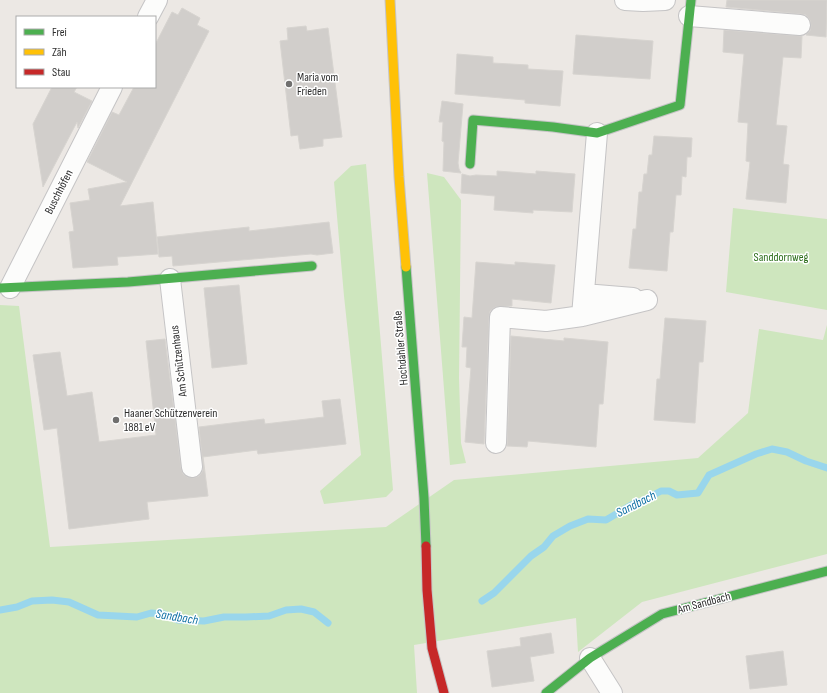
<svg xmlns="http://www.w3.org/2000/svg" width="827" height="693" viewBox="0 0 827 693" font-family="'Sofia Sans Condensed',sans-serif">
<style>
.green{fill:#cee6be}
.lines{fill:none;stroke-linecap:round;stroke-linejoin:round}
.stream{stroke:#99d6ec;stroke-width:7}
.building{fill:#d1cecb;stroke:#d7d4d0}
.street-casing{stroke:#c5c4c5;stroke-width:22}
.fast-casing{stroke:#c5c4c5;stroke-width:11}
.slow-casing{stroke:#c5c4c5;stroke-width:11}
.jam-casing{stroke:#c5c4c5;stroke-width:11}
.street{stroke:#fcfcfb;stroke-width:20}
.fast{stroke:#4caf50;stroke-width:9}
.slow{stroke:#ffc107;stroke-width:9}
.jam{stroke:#c62828;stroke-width:9}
.poi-dot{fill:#706f6e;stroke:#fff;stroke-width:1.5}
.labels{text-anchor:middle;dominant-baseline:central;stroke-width:3;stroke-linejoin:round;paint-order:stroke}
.poi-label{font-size:12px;fill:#2e2e2e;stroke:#fff;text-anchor:start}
.street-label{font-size:12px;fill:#2e2e2e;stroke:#fff}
.park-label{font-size:12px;fill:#2c6e1b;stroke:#fff}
.water-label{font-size:13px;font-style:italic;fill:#0d6fa3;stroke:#fff}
</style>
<rect width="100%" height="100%" fill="#ece8e4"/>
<path class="green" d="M366,164L393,490L386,497L324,504L320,491L361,455L344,296L334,182L351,166Z
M427,173L444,177L461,200L459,378L461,443L466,463L450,465Z
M733,208L827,219V310L726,292Z
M0,305L19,306L50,547L386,527L454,480L698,458L748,413L759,329L823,340L827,325V554L642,602L578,652L576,618L414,645L417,693H0Z"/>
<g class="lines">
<path class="stream" d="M482,601L494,593L531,556L544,547L553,536L570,526L588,519L606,520L633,504L644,500L661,491H669L677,495L698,493L709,475L756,454L772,449L787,452L806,461L827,468
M0,610L17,607L32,601L52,600L69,602L98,615L137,617L151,613L164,614L178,620L204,621L224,617H246L269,616L286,610L301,609L314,612L328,623"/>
</g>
<path class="building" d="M727,0H827L826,37L806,35L810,31L811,26L810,20L806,15L801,14L726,7Z
M182,8L200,18L197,25L209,31L120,206L153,202L158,254L117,257L118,265L73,268L69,232L74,231L70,203L90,200L88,189L127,182L87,162L112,112L119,115L134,87H155V45L172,12L178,15Z
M306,26L307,31L328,28L342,137L323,139V146L300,149L298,135L291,136L280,41L288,40L287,28Z
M724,30L802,36L801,58L783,57L778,106L776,125L787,126L783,164L789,165L786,203L746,199L750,162L746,161L748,123L738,122L744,54L723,52Z
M576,35L653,41L650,79L573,74Z
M457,54L493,57V63L528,65V69L563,71L560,106L525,103V100L455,94Z
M52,87H77L74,92L92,101L78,128L77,122L43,187L33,124Z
M442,101L463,104L458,163L459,169L461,173L443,171L444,142L442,141L443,122H439Z
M654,136L692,138L691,157H687L686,177L682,176L681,195H676L673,232H670L667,271L629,268L633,229H636L639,192H642L644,174H647L649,155H652Z
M497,171L536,174V171L575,174L572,212L533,210V213L494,210L495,196L461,193L462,174L470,176L476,175L497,176Z
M329,222L333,253L317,255L311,254L173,266L172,256L159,257L157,237L249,227V231Z
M476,262L515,265V262L555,265L551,303L512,299V306L495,307L490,311L489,317L484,444L465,442L471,368L466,367L467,347H462L464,317L472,318Z
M239,285L247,364L212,368L204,288Z
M665,318L706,321L703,362H699L695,423L654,420L657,379H660Z
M511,336L564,341V338L608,342L603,404H599L596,447L528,441L527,447L507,446Z
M165,339L181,468L183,474L187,477L194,478L199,476L203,471V466L199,427L264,419L265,424L324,417L322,401L340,399L346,444L258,454L257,450L203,457L208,496L147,502L149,519L69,529L57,428L44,430L33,355L60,352L67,396L92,392L99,442L156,435L146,341Z
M551,633L554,653L530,657L534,681L492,687L487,651L521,646L520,638Z
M783,651L787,685L750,689L746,656Z"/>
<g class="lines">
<defs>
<path id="street" d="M625,0L643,1L665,0
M689,16L800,25
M148,17L157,0
M170,279L192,467
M10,288L112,87
M584,294L633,298
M582,316L597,133
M496,443L500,317L546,321L582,316L647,300
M590,658L612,693"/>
<path id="fast" d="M470,164L473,120L553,127L597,133L680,105L691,0
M406,267L424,498L426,546
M0,288L128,282L312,266
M546,693L590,658L662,614L827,571"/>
<path id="slow" d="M390,0L399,177L406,267"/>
<path id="jam" d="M426,546L427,590L432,648L444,693"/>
</defs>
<use href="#street" class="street-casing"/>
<use href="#fast" class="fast-casing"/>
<use href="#slow" class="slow-casing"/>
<use href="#jam" class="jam-casing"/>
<use href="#street" class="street"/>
<use href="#fast" class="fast"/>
<use href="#slow" class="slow"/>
<use href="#jam" class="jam"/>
</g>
<g class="poi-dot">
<circle cx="289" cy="84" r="4"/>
<circle cx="116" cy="420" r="4"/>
</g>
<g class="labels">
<g class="poi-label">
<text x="297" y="77">Maria vom<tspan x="297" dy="14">Frieden</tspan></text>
<text x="124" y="413">Haaner Schützenverein<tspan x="124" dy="14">1881 eV</tspan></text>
</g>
<g class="street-label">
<text transform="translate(59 192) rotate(-63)">Buschhöfen</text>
<text transform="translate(401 348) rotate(-95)">Hochdahler Straße</text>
<text transform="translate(179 361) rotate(-97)">Am Schützenhaus</text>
<text transform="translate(704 603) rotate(-15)">Am Sandbach</text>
</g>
<g class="park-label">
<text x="781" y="257">Sanddornweg</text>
</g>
<g class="water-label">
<text transform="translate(636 504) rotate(-27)">Sandbach</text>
<text transform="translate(177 617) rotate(9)">Sandbach</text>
</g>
</g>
<rect x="16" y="16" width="140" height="72" fill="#ffffff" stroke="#ababab"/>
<rect x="24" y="29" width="20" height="6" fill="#4caf50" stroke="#ababab"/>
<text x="52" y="36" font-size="12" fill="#2e2e2e">Frei</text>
<rect x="24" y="49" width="20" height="6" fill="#ffc107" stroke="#ababab"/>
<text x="52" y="56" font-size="12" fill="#2e2e2e">Zäh</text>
<rect x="24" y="69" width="20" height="6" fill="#c62828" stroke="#ababab"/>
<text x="52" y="76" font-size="12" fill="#2e2e2e">Stau</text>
</svg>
